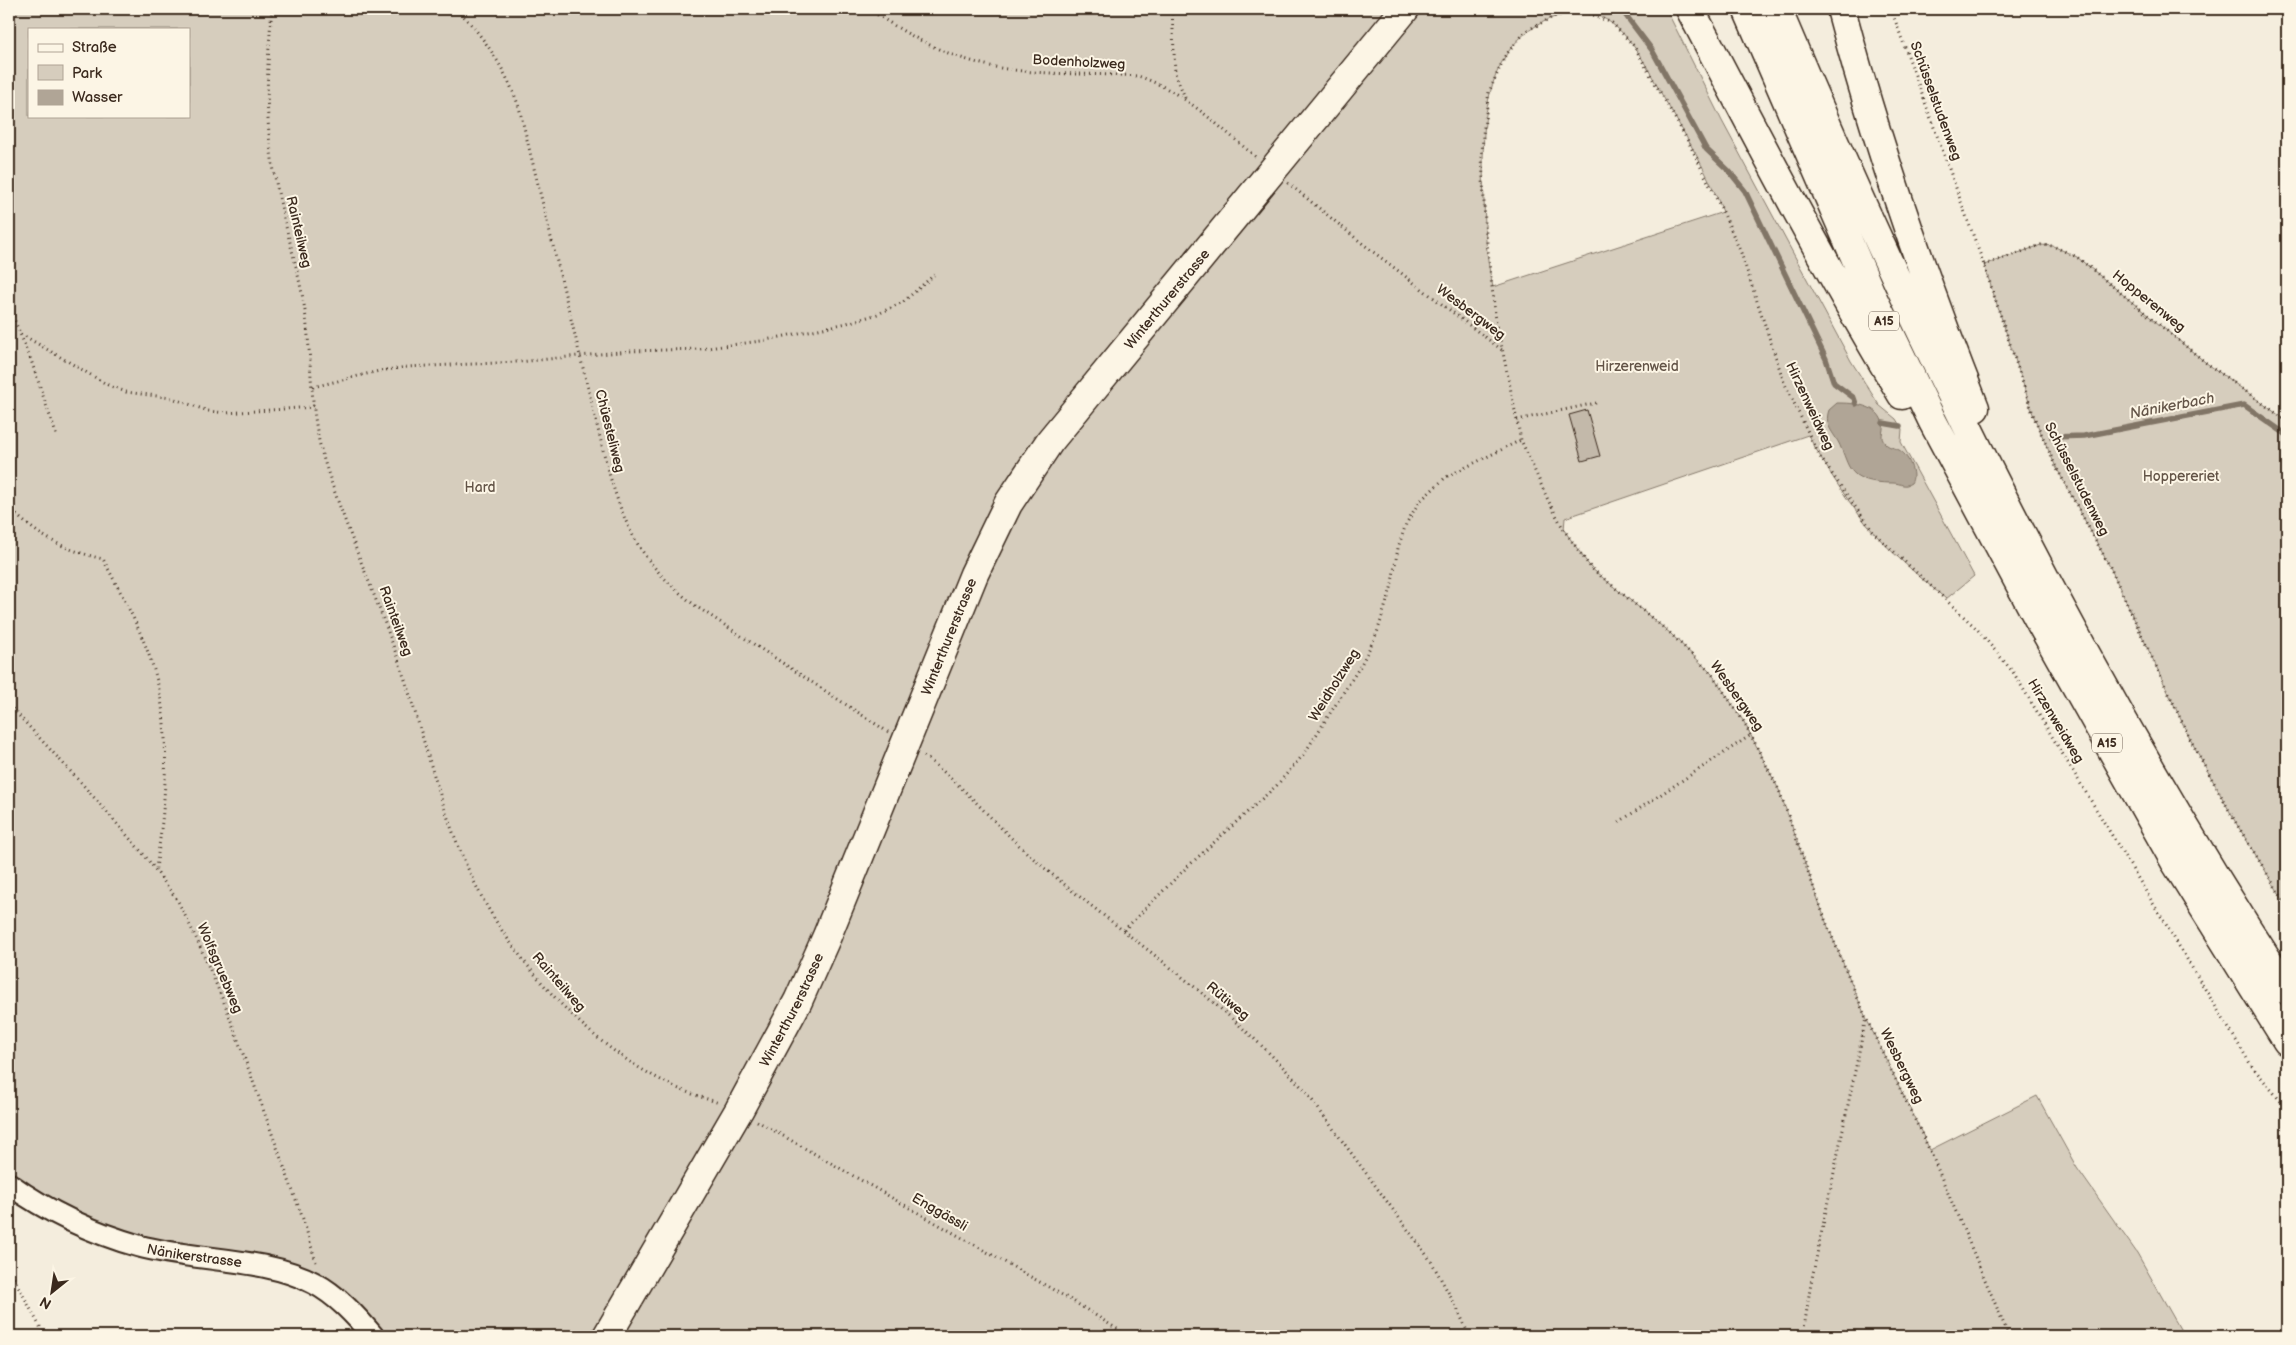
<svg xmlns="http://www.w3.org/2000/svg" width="2296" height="1345" viewBox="0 0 2296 1345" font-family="'Balsamiq Sans',sans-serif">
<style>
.green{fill:#d6cdbd;stroke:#887c6e;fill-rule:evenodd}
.water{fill:#b0a596;stroke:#817466}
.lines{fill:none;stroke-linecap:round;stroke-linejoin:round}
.stream{stroke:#817466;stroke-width:5.5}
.building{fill:#c3b9aa;stroke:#3b2a1e}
.minor-casing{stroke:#3b2a1e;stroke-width:25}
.major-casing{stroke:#3b2a1e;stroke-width:31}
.highway-casing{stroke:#3b2a1e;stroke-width:31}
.path{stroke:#3b2a1e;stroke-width:3;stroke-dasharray:1 4;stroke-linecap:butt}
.minor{stroke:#fcf5e5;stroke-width:21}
.major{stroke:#fcf5e5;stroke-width:28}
.highway{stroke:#fcf5e5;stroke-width:28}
.labels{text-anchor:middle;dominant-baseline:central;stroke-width:4;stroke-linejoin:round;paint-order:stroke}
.shield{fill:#fcf5e5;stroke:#75675a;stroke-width:1}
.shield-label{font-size:12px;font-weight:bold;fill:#3b2a1e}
.street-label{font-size:14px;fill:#3b2a1e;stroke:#fcf5e5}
.park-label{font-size:14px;fill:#625346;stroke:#fcf5e5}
.water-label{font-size:15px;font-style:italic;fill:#645548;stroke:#fcf5e5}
</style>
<rect width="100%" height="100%" fill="#f4eddd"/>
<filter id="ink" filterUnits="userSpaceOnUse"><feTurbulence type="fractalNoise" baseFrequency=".02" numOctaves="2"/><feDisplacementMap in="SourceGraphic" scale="10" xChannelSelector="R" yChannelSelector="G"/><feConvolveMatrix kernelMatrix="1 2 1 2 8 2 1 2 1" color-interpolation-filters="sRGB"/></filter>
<g filter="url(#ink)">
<path class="green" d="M9,9H1666L1722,121L1851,361L1879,405L1896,419L1902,429L1901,442L1974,576L1946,599C1921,578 1897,558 1875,534C1849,505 1827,469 1808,435L1565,518L1564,530L1591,568L1670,633L1712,674L1744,722L1779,790L1826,922L1866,1018L1930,1150L2037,1096L2077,1168L2137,1253L2184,1336H373L324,1289L170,1253L9,1184ZM1572,12C1586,12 1600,14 1611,23C1637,42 1650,74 1665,100C1686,136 1708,173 1723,212L1493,287C1486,260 1485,228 1484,200C1481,124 1480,32 1572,12ZM29,29H189V116H29Z
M2041,245L2053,246L2077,257L2205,362L2287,421V906L2236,823L2189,737L2110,567L2055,465L2034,417L1984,265Z"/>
<path class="water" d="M1837,403C1852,403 1880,404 1883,425C1884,432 1879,437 1885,443C1889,448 1894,447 1899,450C1908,454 1917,475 1911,483C1904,488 1901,483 1893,483C1881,483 1866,482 1856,475C1847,468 1846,458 1841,448C1836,434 1823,427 1829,410Z"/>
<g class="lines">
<path class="stream" d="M1621,9L1652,50L1706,149L1729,171L1745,191L1826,359L1834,383L1854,398L1856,404
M1883,423L1900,426
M2052,437L2084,436L2244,405L2287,435"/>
</g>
<path class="building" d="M1587,410L1600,456L1582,461L1569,415Z"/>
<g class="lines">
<defs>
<g id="minor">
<path id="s1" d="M9,1184C48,1212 93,1233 139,1246C193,1261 265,1257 314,1283C337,1295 356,1316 373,1336"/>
</g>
<g id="major">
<path id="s2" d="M607,1336L739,1110L798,1001L827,936L974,574L1008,504L1050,441L1405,9"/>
</g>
<path id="highway" d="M1690,9C1758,139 1826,269 1902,395
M1747,9L1872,296L1933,422L2041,624L2174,860L2287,1041
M1777,9C1920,349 2085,681 2287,990
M1841,9C1877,145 1923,277 1975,408"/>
</defs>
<use href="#minor" class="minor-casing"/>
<use href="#major" class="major-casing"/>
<use href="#highway" class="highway-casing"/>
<path class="path" d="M272,9C267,63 264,117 274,171C281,214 295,256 303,299C313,352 308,408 324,460C347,533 380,604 404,677C433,765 450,854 503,932C545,993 599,1050 667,1083C683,1092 702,1097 719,1103
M457,9C485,38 505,68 519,107L608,470C627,534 643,565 697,607L888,732
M869,9C905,34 943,55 986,65C1031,76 1091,73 1138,76C1184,91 1219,127 1256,157
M1172,9L1175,73L1186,100
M1891,9L1984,265L2034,417L2055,465L2110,567L2189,737L2236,823L2287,906
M1288,183L1363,244L1502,350
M1984,265L2041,245L2053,246L2077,257L2205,362L2287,421
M9,307L31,360L57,437
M21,334L108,385L126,392L172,398L208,411L226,413L314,407
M313,387L379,371L407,367L518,362L630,351L700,349L761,341L847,323L878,314L903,302L934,275
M1517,420L1596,403
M9,508C39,537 62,549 103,559C126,603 153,650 161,700C170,754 164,814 156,868
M9,705L84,786L146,857L178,901L198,942L226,1007L303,1219L316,1262
M924,756C967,788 1000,831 1041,865C1130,940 1229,1004 1306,1092L1431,1261L1459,1312L1469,1336
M1619,822L1751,735
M1124,930L1185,869L1277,785L1304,754L1361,665L1377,633L1391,588L1398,548L1406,524L1419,502L1446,477L1521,440
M757,1121L1073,1301L1128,1336
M9,1269L45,1336
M1803,1336L1810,1288L1866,1018
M2009,1336L1930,1151L1866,1018L1826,922L1779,790L1744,722L1712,674L1670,633L1591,568L1564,530L1548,500L1521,440L1495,314L1485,224L1482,156L1483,134L1489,92L1505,56L1526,31L1553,17L1572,12L1588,13L1612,23L1634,46L1689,143L1723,212L1741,253L1784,382L1820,457L1874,533L1977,629L2013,672L2251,1065L2287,1109"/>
<use href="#minor" class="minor"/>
<use href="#major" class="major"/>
<use href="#highway" class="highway"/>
</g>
</g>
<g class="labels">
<g class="shield">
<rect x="1869" y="311.5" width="30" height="19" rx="4"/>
<rect x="2092" y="733.5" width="30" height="19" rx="4"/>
</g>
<g class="shield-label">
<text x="1884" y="321">A15</text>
<text x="2107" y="743">A15</text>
</g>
<g class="street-label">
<text transform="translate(1079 62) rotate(3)">Bodenholzweg</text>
<text transform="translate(1936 101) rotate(70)">Schüsselstudenweg</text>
<text transform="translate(299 232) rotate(77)">Rainteilweg</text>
<text stroke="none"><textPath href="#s2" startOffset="1185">Winterthurerstrasse</textPath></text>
<text transform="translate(2149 301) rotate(39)">Hopperenweg</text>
<text transform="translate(1471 312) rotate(37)">Wesbergweg</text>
<text transform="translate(1810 406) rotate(65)">Hirzenweidweg</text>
<text transform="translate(610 431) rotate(76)">Chüesteliweg</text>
<text transform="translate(2077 479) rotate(63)">Schüsselstudenweg</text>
<text transform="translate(396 621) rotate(70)">Rainteilweg</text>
<text stroke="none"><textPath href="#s2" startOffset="780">Winterthurerstrasse</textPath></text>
<text transform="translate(1334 685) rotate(-58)">Weidholzweg</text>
<text transform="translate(1737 696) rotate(55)">Wesbergweg</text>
<text transform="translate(2056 721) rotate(59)">Hirzenweidweg</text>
<text transform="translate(220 968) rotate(67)">Wolfsgruebweg</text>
<text transform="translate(559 982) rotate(49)">Rainteilweg</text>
<text transform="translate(1228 1001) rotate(40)">Rütiweg</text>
<text stroke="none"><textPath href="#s2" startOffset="375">Winterthurerstrasse</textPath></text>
<text transform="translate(1902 1066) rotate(64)">Wesbergweg</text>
<text transform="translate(940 1212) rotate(30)">Enggässli</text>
<text stroke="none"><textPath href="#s1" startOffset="201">Nänikerstrasse</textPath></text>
</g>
<g class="park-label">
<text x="1637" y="366">Hirzerenweid</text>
<text x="2181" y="476">Hoppereriet</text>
<text x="480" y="487">Hard</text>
</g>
<g class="water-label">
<text transform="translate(2172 406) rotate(-11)">Nänikerbach</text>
</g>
</g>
<rect width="2296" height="1345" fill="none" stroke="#fcf5e5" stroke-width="30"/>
<rect x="15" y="15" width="2266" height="1315" fill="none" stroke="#3b2a1e" stroke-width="2" filter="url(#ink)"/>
<rect x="28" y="28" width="162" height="90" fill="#fcf5e5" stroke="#afa495"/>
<rect x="38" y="44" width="25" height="8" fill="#fcf5e5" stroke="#afa495"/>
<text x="72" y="52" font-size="15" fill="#3b2a1e">Straße</text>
<rect x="38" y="65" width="25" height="15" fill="#d6cdbd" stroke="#afa495"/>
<text x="72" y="78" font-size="15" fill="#3b2a1e">Park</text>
<rect x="38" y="90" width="25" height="15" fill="#b0a596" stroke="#afa495"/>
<text x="72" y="102" font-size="15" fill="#3b2a1e">Wasser</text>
<g transform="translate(52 1292) rotate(210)" stroke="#fcf5e5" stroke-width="4" paint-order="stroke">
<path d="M0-4L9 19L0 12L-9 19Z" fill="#3b2a1e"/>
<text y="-8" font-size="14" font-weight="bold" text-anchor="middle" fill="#3b2a1e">N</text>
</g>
</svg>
